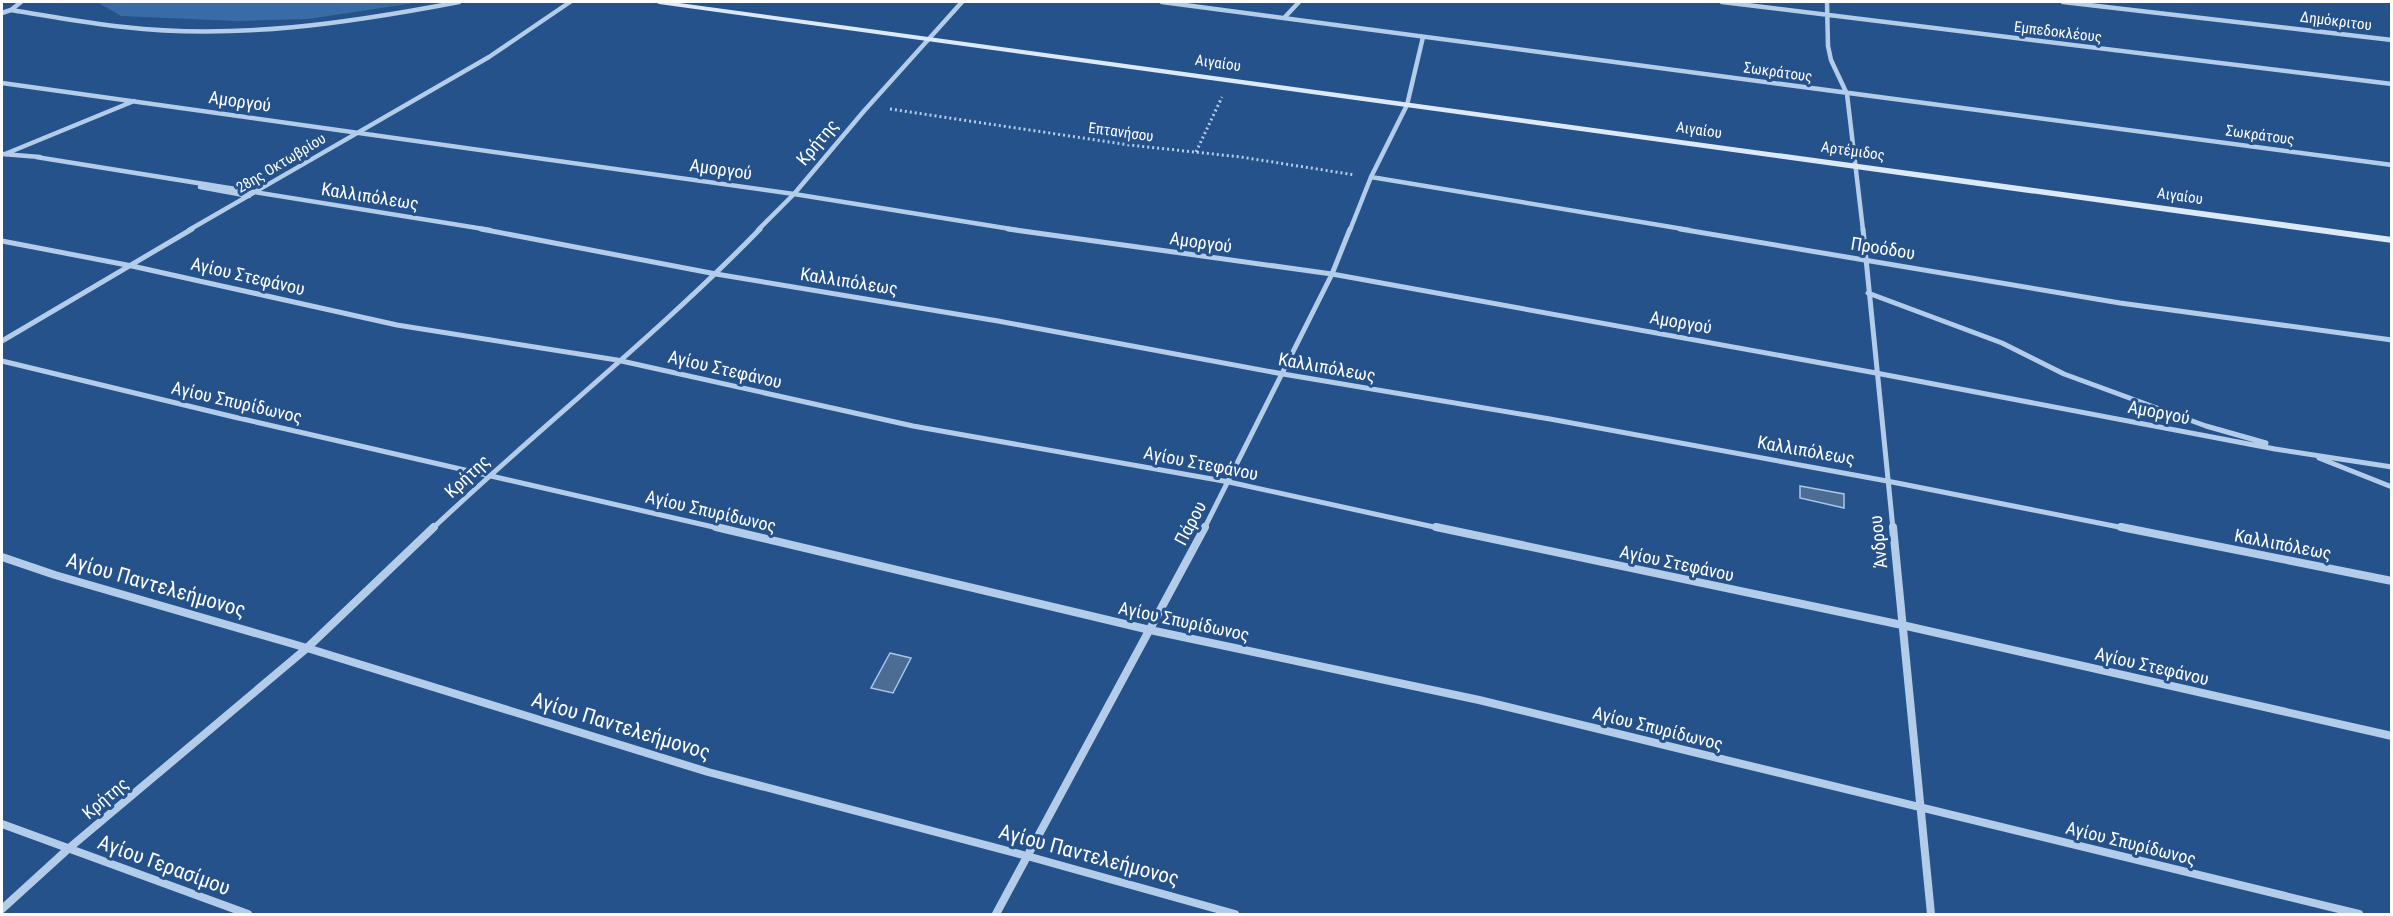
<svg xmlns="http://www.w3.org/2000/svg" width="2393" height="916" viewBox="0 0 2393 916" font-family="'Roboto Condensed',sans-serif">
<style>
.green{fill:#396ca6}
.water{fill:#4d6c94;stroke:#a6c7ea;stroke-width:1.5}
.lines{fill:none;stroke-linecap:round;stroke-linejoin:round}
.path{stroke:#b2ccea;stroke-width:3;stroke-dasharray:2 3;stroke-linecap:butt}
.street-far2{stroke:#b2ccea;stroke-width:4.5}
.street-far1{stroke:#b2ccea;stroke-width:5}
.street{stroke:#b2ccea;stroke-width:8}
.secondary{fill:#dce9f8;fill-rule:evenodd}
.labels{text-anchor:middle;dominant-baseline:central;stroke-width:6;stroke-linejoin:round;paint-order:stroke}
.far-street-label{font-size:15px;fill:#fff;stroke:#25528a}
.street-label{font-size:18px;fill:#fff;stroke:#25528a}
.near-street-label{font-size:21px;fill:#fff;stroke:#25528a}
</style>
<rect width="100%" height="100%" fill="#25528a"/>
<path class="green" d="M97,2H421L308,19L236,21L121,16Z"/>
<path class="water" d="M1800,486L1844,494V508L1800,498Z
M890,653L911,658L893,693L871,688Z"/>
<g class="lines">
<path class="path" d="M890,109L1129,145L1241,157L1355,175
M1196,152L1222,97"/>
<path class="street-far2" d="M1162,2L2392,165
M1722,2L2392,84
M1827,2L1828,46L1831,60L1847,94L1863,230
M2063,2L2392,40
M11,10C49,16 86,23 124,27C236,40 349,23 459,2
M2,13L11,10L21,2
M1284,18L1299,2
M2,83L794,194L1017,230
M2,154L40,157
M5,154L134,101
M36,157L490,230
M1371,177L1689,230
M200,187L249,196
M189,230L489,57L570,2
M758,230L794,194L864,111L962,2
M1350,230L1371,177L1407,105L1423,37"/>
<path class="street-far1" d="M481,229L716,274L998,321L1283,374L1550,419L1887,481L2129,529
M1008,229L1332,274L1876,373L2275,449L2392,467
M1680,229L2120,303L2392,340
M1863,229L1893,529
M2,241L132,266L397,325L617,360L913,426L1229,482L1443,529
M1868,293L2002,343L2064,374L2206,426L2266,443
M2,341L192,229
M2,361L234,417L722,529
M2319,458L2392,487
M432,529C540,427 657,335 760,229
M1204,529L1332,274L1350,229"/>
<path class="street" d="M716,527L1150,630L1479,700L2359,914
M1436,527L1902,625L2392,736
M1893,527L1931,914
M2121,527L2392,581
M2,557L55,575L307,648L708,772L1027,856L1235,914
M2,824L248,914
M2,909L68,849L307,648L434,527
M996,914L1205,527"/>
<path class="secondary" d="M655,2H672L2392,237V243L659,4Z"/>
</g>
<g class="labels">
<g class="far-street-label">
<text transform="translate(2336 21) rotate(7)">Δημόκριτου</text>
<text transform="translate(2058 32) rotate(7)">Εμπεδοκλέους</text>
<text transform="translate(1218 63) rotate(8)">Αιγαίου</text>
<text transform="translate(1778 72) rotate(8)">Σωκράτους</text>
<text transform="translate(1699 130) rotate(8)">Αιγαίου</text>
<text transform="translate(1121 132) rotate(8)">Επτανήσου</text>
<text transform="translate(2260 135) rotate(8)">Σωκράτους</text>
<text transform="translate(1853 151) rotate(8)">Αρτέμιδος</text>
<text transform="translate(281 163) rotate(-31)">28ης Οκτωβρίου</text>
<text transform="translate(2180 196) rotate(8)">Αιγαίου</text>
</g>
<g class="street-label">
<text transform="translate(240 101) rotate(8)">Αμοργού</text>
<text transform="translate(817 142) rotate(-50)">Κρήτης</text>
<text transform="translate(721 169) rotate(8)">Αμοργού</text>
<text transform="translate(370 196) rotate(9)">Καλλιπόλεως</text>
<text transform="translate(1201 242) rotate(8)">Αμοργού</text>
<text transform="translate(1883 248) rotate(9)">Προόδου</text>
<text transform="translate(248 276) rotate(13)">Αγίου Στεφάνου</text>
<text transform="translate(849 281) rotate(9)">Καλλιπόλεως</text>
<text transform="translate(1681 322) rotate(10)">Αμοργού</text>
<text transform="translate(1327 367) rotate(10)">Καλλιπόλεως</text>
<text transform="translate(725 369) rotate(13)">Αγίου Στεφάνου</text>
<text transform="translate(237 402) rotate(13)">Αγίου Σπυρίδωνος</text>
<text transform="translate(2159 412) rotate(11)">Αμοργού</text>
<text transform="translate(1806 450) rotate(10)">Καλλιπόλεως</text>
<text transform="translate(1201 463) rotate(11)">Αγίου Στεφάνου</text>
<text transform="translate(467 476) rotate(-43)">Κρήτης</text>
<text transform="translate(711 511) rotate(13)">Αγίου Σπυρίδωνος</text>
<text transform="translate(1190 523) rotate(-62)">Πάρου</text>
<text transform="translate(1878 542) rotate(-96)">Άνδρου</text>
<text transform="translate(2283 544) rotate(11)">Καλλιπόλεως</text>
<text transform="translate(1677 563) rotate(12)">Αγίου Στεφάνου</text>
<text transform="translate(1184 621) rotate(12)">Αγίου Σπυρίδωνος</text>
<text transform="translate(2152 666) rotate(13)">Αγίου Στεφάνου</text>
<text transform="translate(1658 728) rotate(14)">Αγίου Σπυρίδωνος</text>
<text transform="translate(105 798) rotate(-40)">Κρήτης</text>
<text transform="translate(2131 843) rotate(14)">Αγίου Σπυρίδωνος</text>
</g>
<g class="near-street-label">
<text transform="translate(156 585) rotate(16)">Αγίου Παντελεήμονος</text>
<text transform="translate(621 726) rotate(17)">Αγίου Παντελεήμονος</text>
<text transform="translate(1089 855) rotate(15)">Αγίου Παντελεήμονος</text>
<text transform="translate(164 865) rotate(20)">Αγίου Γερασίμου</text>
</g>
</g>
<rect width="2393" height="916" fill="none" stroke="#ffffff" stroke-width="6"/>
</svg>
